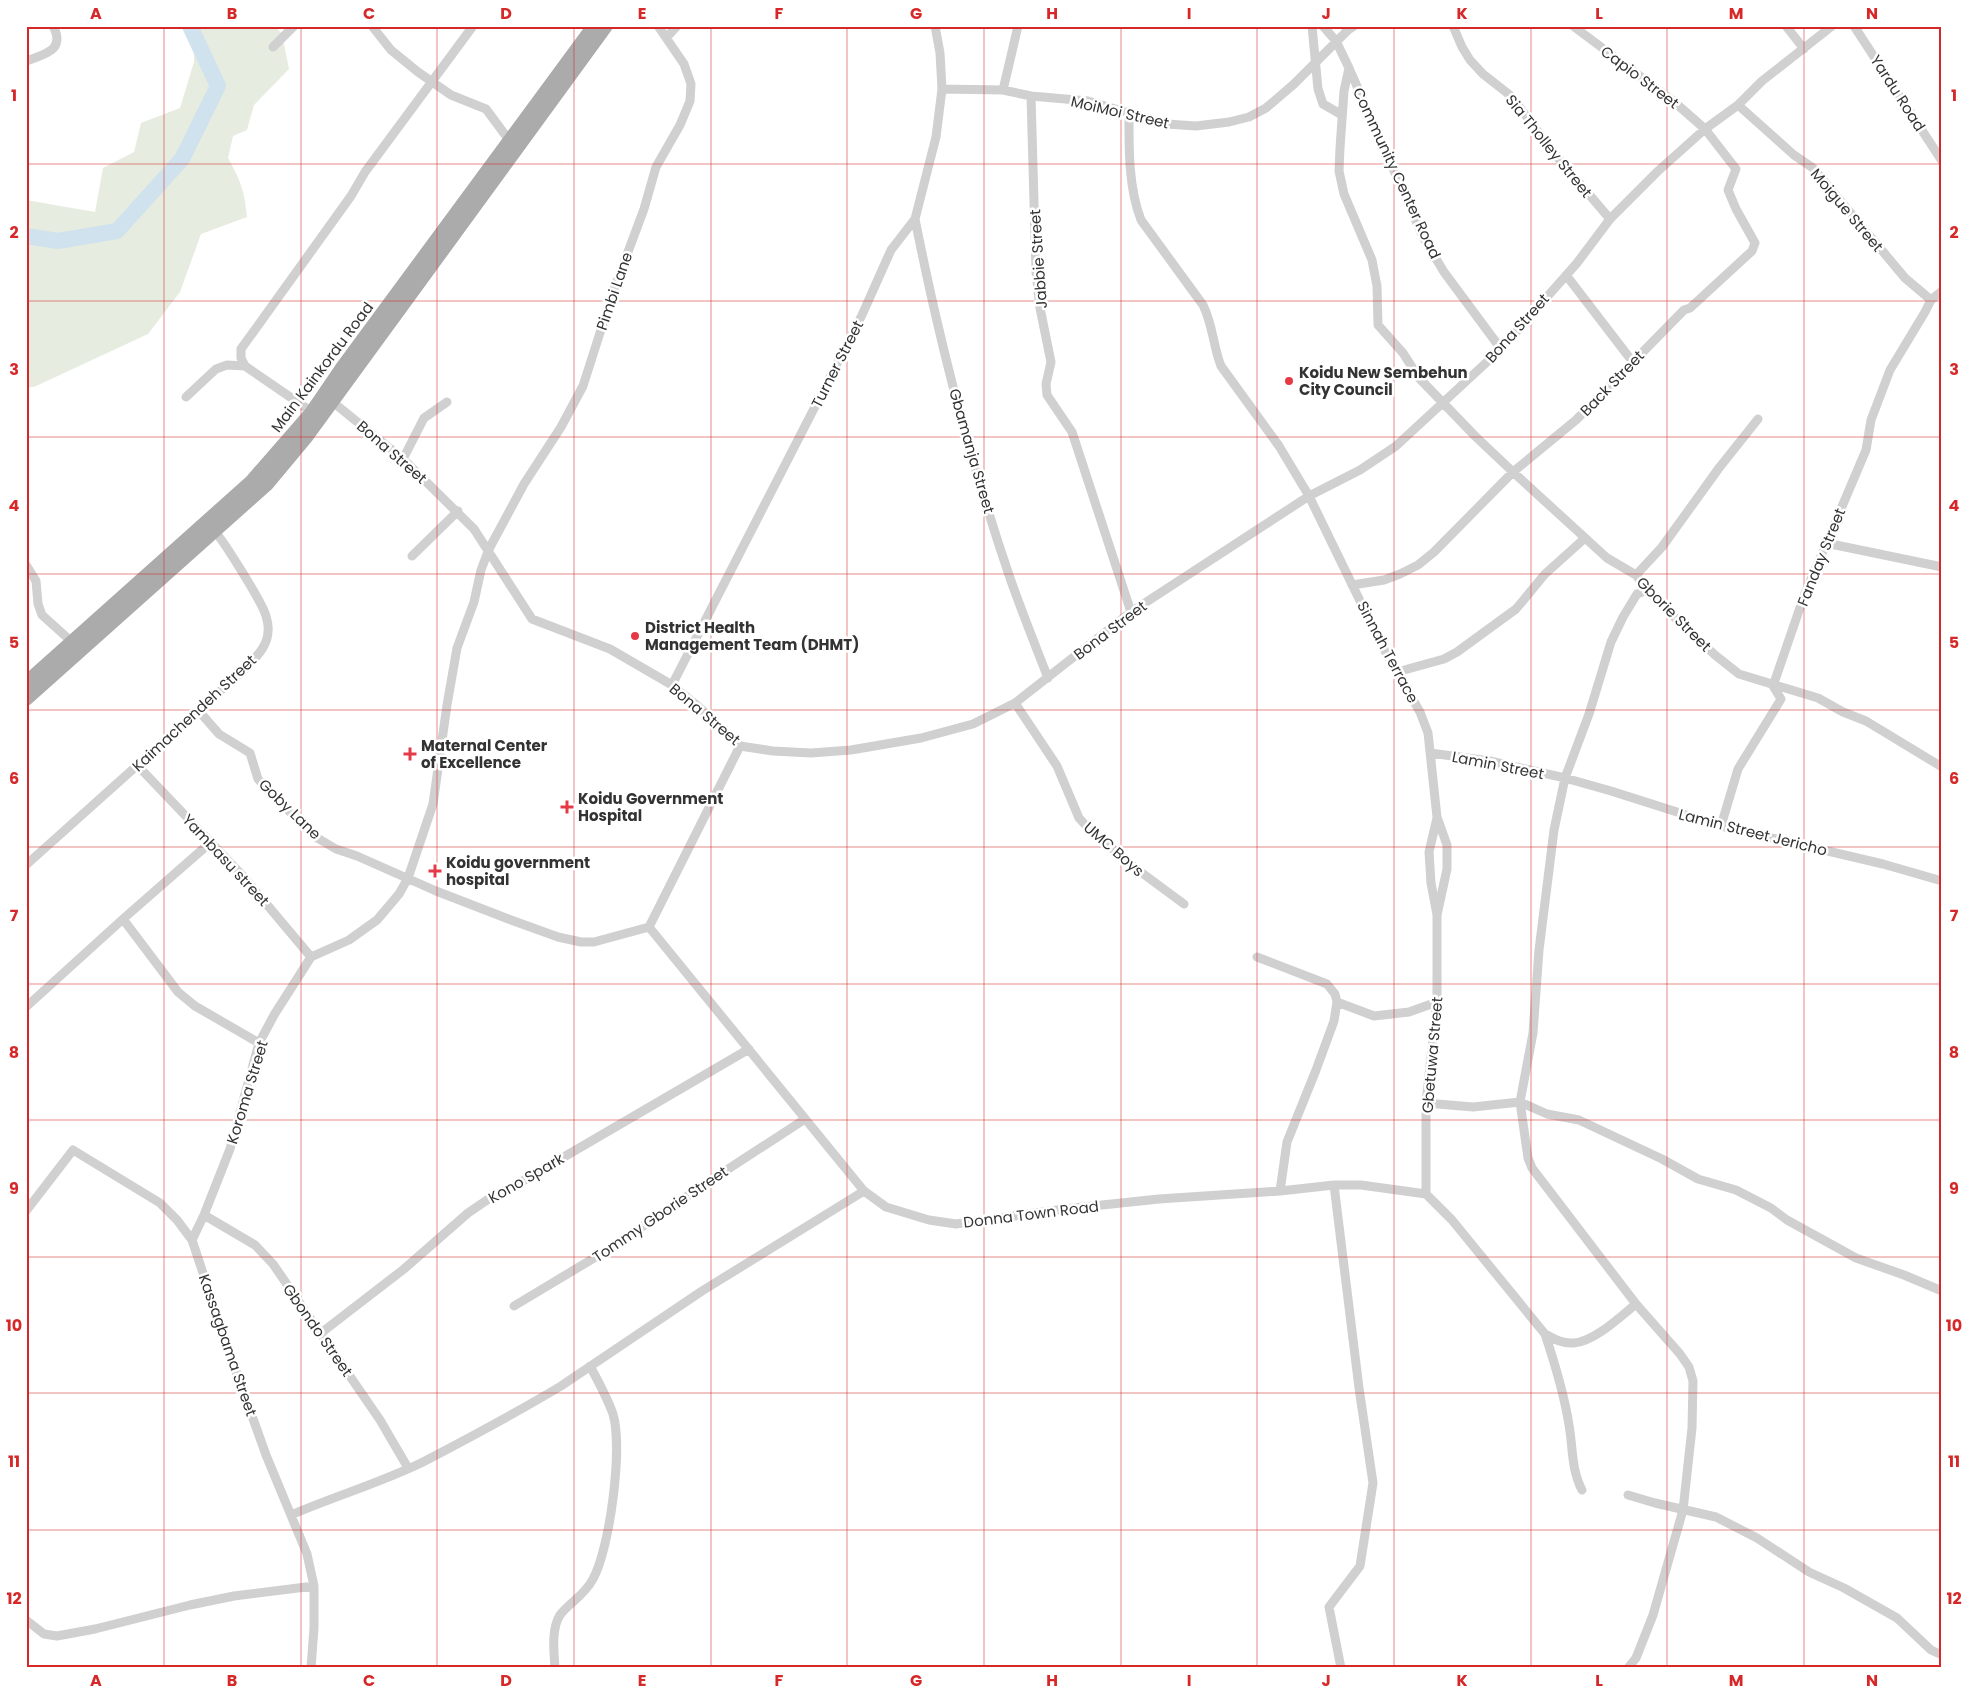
<svg xmlns="http://www.w3.org/2000/svg" width="1968" height="1694" viewBox="0 0 1968 1694" font-family="Poppins,sans-serif">
<style>
.green{fill:#e6ecdf}
.lines{fill:none;stroke-linecap:round;stroke-linejoin:round}
.river{stroke:#cfe2ee;stroke-width:16}
.minor{stroke:#d0d0d0;stroke-width:9}
.primary{stroke:#ababab;stroke-width:14}
.grid{fill:none;stroke:#d62828;stroke-width:1;stroke-opacity:0.55}
.poi-dot{fill:#e63946;stroke:#fff;stroke-width:2}
.labels{text-anchor:middle;dominant-baseline:central;stroke-width:5;stroke-linejoin:round;paint-order:stroke}
.street-label{font-size:15px;fill:#333;stroke:#fff}
.poi-label{font-size:15px;font-weight:bold;fill:#333;stroke:#fff;text-anchor:start}
.neatline{fill:none;stroke:#d62828;stroke-width:2}
.grid-label{font-size:16px;text-anchor:middle;font-weight:bold;fill:#d62828}
</style>
<rect width="100%" height="100%" fill="#fff"/>
<path class="green" d="M200,26H275L282,34L289,69L254,105L247,130L233,136L228,158C241,182 244,189 247,217L201,234L180,292L148,334L34,387H26V200L95,212L103,168L134,152L141,123L180,108L194,62V32Z"/>
<g class="lines">
<path class="river" d="M26,236L58,241L117,231L182,159L218,86L190,26"/>
<path class="minor" d="M372,26L391,50L418,72L451,95L486,109L509,140
M1312,26L1318,89L1323,104L1342,115
M1323,26L1336,41L1349,68L1423,237L1444,272L1501,349
M1453,26L1462,47L1470,60L1483,74L1511,96L1558,158L1610,219
M1786,26L1804,49
M1854,26L1942,161
M667,37L677,26
M273,47L294,26
M26,61C45,54 66,50 53,26
M1349,68L1344,91L1340,148L1339,171L1344,194L1372,260L1377,286L1378,325L1403,353L1419,378L1475,436L1513,472L1607,558L1636,575L1647,590L1671,614L1715,655L1739,674L1818,698L1843,712L1866,721L1942,767
M942,89L1003,90L1031,96L1088,101L1167,124L1196,126L1229,122L1249,117L1266,108L1294,84L1348,30L1354,26
M1003,90L1018,26
M1031,96L1036,272L1040,308L1051,362L1046,384L1047,395L1072,432L1131,612
M1738,105L1794,155L1813,168L1905,278L1931,300
M1129,112C1129,147 1128,186 1141,220L1203,305C1213,325 1213,346 1221,366L1279,446L1309,496L1381,644L1420,712L1428,733L1437,817L1447,845V869L1437,915
M915,219C939,340 970,461 1010,578C1022,612 1035,645 1048,678
M1566,275L1632,361
M186,397L216,369L227,365L245,366
M329,399L403,459L474,529L532,619L610,649L672,685L700,708L740,746L773,751L811,753L851,750L921,738L973,724L1015,703L1131,612L1309,496L1360,470L1396,446L1501,349L1577,263L1610,219L1658,171L1705,129L1738,105L1762,81L1832,26
M312,412L245,366L241,358V349L351,196L365,172L473,26
M403,459L424,418L447,402
M1826,543L1942,567
M412,556L458,511
M26,565L36,581L38,604L42,615L72,642
M1636,575L1662,547L1719,468L1758,419
M1352,585L1384,580L1400,574L1418,565L1434,552L1513,472L1576,420L1684,310L1690,308L1752,251L1755,243L1736,209L1728,190L1736,169L1705,129L1672,100L1573,26
M1397,672L1444,659L1457,652L1516,609L1545,574L1585,538
M672,685L862,315L891,250L915,219L936,137L942,89L940,53L935,26
M1015,703L1057,766L1079,818L1090,830L1138,870L1184,904
M198,710L219,734L250,753L258,779L274,796L314,836L336,849L357,856L436,891L511,920L558,937L581,942H594L649,927
M1430,753L1490,761L1565,778L1611,791L1721,826L1883,864L1942,881
M137,765L242,875L311,957
M1721,826L1738,769L1781,699L1773,686L1804,596L1866,450L1871,420L1890,370L1925,312L1931,300L1942,291
M26,865L247,667C256,657 268,646 268,631C269,626 267,620 266,616C262,602 221,536 211,527
M123,919L178,992L195,1006L259,1043
M649,927L864,1191L886,1207L929,1220L956,1224L1064,1209L1159,1199L1280,1191L1334,1185H1361L1426,1194
M649,927L740,746
M1257,957L1327,984L1335,994L1337,1002L1334,1021L1316,1070L1287,1142L1280,1191
M1337,1002L1374,1016L1409,1012L1437,1002
M26,1007L123,919L211,842
M1426,1103L1473,1107L1520,1102L1547,1114L1579,1120L1662,1159L1698,1179L1736,1190L1771,1208L1787,1220L1856,1258L1904,1275L1942,1291
M1334,1185L1359,1388L1373,1483L1360,1566L1329,1607L1341,1668
M1426,1194V1103L1437,1002V915L1431,883L1429,852L1437,818
M1426,1194L1452,1220L1545,1334C1554,1339 1563,1344 1574,1343C1594,1342 1621,1316 1636,1304
M26,1211L73,1150L160,1203L177,1220L192,1240L232,1360L266,1455L307,1554L314,1586V1628L311,1668
M204,1215L255,1245L273,1264L380,1420L408,1468
M192,1240L204,1215L230,1149L259,1043L274,1015L311,957L349,940L377,920L399,894L408,878L433,804L447,705L457,648L474,602L481,570L489,549L524,484L561,427L583,386L613,292L644,209L656,167L680,125L690,101L691,84L684,64L658,26
M514,1306L614,1246L696,1190L805,1119
M321,1333L404,1269L468,1213L490,1198L521,1182L749,1049
M1545,1334C1555,1364 1564,1393 1569,1425C1573,1447 1571,1469 1582,1490
M1628,1495L1655,1503L1716,1517L1757,1538L1809,1572L1844,1588L1897,1618L1931,1650L1942,1655
M291,1515C335,1496 380,1483 423,1462C469,1438 516,1413 561,1386L702,1291L864,1191
M26,1620L44,1634L57,1636L95,1629L190,1605L234,1596L314,1586
M555,1668C554,1652 551,1629 560,1615C570,1602 584,1596 593,1579C610,1548 623,1448 613,1414C607,1397 598,1381 590,1366
M1628,1668L1636,1658L1653,1615L1683,1510L1692,1428L1693,1381L1689,1367L1680,1354L1636,1304L1532,1168L1528,1158L1520,1102L1533,1033L1539,950L1554,830L1565,778L1589,714L1611,642L1623,617L1637,594L1647,590"/>
<path class="primary" d="M26,683L251,482L312,412L342,368L594,26
M26,699L267,484L307,436L606,26"/>
</g>
<path class="grid" d="M164,26V1668M301,26V1668M437,26V1668M574,26V1668M711,26V1668M847,26V1668M984,26V1668M1121,26V1668M1257,26V1668M1394,26V1668M1531,26V1668M1667,26V1668M1804,26V1668M26,164H1942M26,301H1942M26,437H1942M26,574H1942M26,710H1942M26,847H1942M26,984H1942M26,1120H1942M26,1257H1942M26,1393H1942M26,1530H1942"/>
<g class="poi-dot">
<circle cx="1289" cy="381" r="5"/>
<circle cx="635" cy="636" r="5"/>
<path d="M407.5 746.5h5v5h5v5h-5v5h-5v-5h-5v-5h5z"/>
<path d="M564.5 799.5h5v5h5v5h-5v5h-5v-5h-5v-5h5z"/>
<path d="M432.5 863.5h5v5h5v5h-5v5h-5v-5h-5v-5h5z"/>
</g>
<g class="labels">
<g class="street-label">
<text transform="translate(1640 77) rotate(37)">Capio Street</text>
<text transform="translate(1898 93) rotate(57)">Yardu Road</text>
<text transform="translate(1120 112) rotate(13)">MoiMoi Street</text>
<text transform="translate(1549 146) rotate(51)">Sia Tholley Street</text>
<text transform="translate(1397 173) rotate(65)">Community Center Road</text>
<text transform="translate(1847 210) rotate(50)">Moigue Street</text>
<text transform="translate(1038 259) rotate(-94)">Jabbie Street</text>
<text transform="translate(614 291) rotate(-71)">Pimbi Lane</text>
<text transform="translate(1517 328) rotate(-48)">Bona Street</text>
<text transform="translate(837 364) rotate(-63)">Turner Street</text>
<text transform="translate(322 367) rotate(-53)">Main Kainkordu Road</text>
<text transform="translate(1612 383) rotate(-46)">Back Street</text>
<text transform="translate(972 451) rotate(74)">Gbamanja Street</text>
<text transform="translate(392 452) rotate(41)">Bona Street</text>
<text transform="translate(1821 557) rotate(-68)">Fanday Street</text>
<text transform="translate(1674 614) rotate(45)">Gborie Street</text>
<text transform="translate(1110 630) rotate(-37)">Bona Street</text>
<text transform="translate(1388 652) rotate(62)">Sinnah Terrace</text>
<text transform="translate(194 713) rotate(-43)">Kaimachendeh Street</text>
<text transform="translate(705 714) rotate(40)">Bona Street</text>
<text transform="translate(1498 765) rotate(11)">Lamin Street</text>
<text transform="translate(290 809) rotate(44)">Goby Lane</text>
<text transform="translate(1753 832) rotate(14)">Lamin Street Jericho</text>
<text transform="translate(1114 849) rotate(41)">UMC Boys</text>
<text transform="translate(226 860) rotate(47)">Yambasu street</text>
<text transform="translate(1432 1055) rotate(-85)">Gbetuwa Street</text>
<text transform="translate(247 1092) rotate(-73)">Koroma Street</text>
<text transform="translate(526 1178) rotate(-30)">Kono Spark</text>
<text transform="translate(660 1214) rotate(-34)">Tommy Gborie Street</text>
<text transform="translate(1031 1214) rotate(-7)">Donna Town Road</text>
<text transform="translate(318 1330) rotate(55)">Gbondo Street</text>
<text transform="translate(228 1345) rotate(71)">Kassagbama Street</text>
</g>
<g class="poi-label">
<text x="1299" y="372">Koidu New Sembehun<tspan x="1299" dy="17">City Council</tspan></text>
<text x="645" y="627">District Health<tspan x="645" dy="17">Management Team (DHMT)</tspan></text>
<text x="421" y="745">Maternal Center<tspan x="421" dy="17">of Excellence</tspan></text>
<text x="578" y="798">Koidu Government<tspan x="578" dy="17">Hospital</tspan></text>
<text x="446" y="862">Koidu government<tspan x="446" dy="17">hospital</tspan></text>
</g>
</g>
<rect width="1968" height="1694" fill="none" stroke="#ffffff" stroke-width="55"/>
<rect x="28" y="28" width="1912" height="1638" class="neatline"/>
<g class="grid-label">
<text x="96" y="19">A</text>
<text x="232" y="19">B</text>
<text x="369" y="19">C</text>
<text x="506" y="19">D</text>
<text x="642" y="19">E</text>
<text x="779" y="19">F</text>
<text x="916" y="19">G</text>
<text x="1052" y="19">H</text>
<text x="1189" y="19">I</text>
<text x="1326" y="19">J</text>
<text x="1462" y="19">K</text>
<text x="1599" y="19">L</text>
<text x="1736" y="19">M</text>
<text x="1872" y="19">N</text>
<text x="14" y="101">1</text>
<text x="1954" y="101">1</text>
<text x="14" y="238">2</text>
<text x="1954" y="238">2</text>
<text x="14" y="375">3</text>
<text x="1954" y="375">3</text>
<text x="14" y="511">4</text>
<text x="1954" y="511">4</text>
<text x="14" y="648">5</text>
<text x="1954" y="648">5</text>
<text x="14" y="784">6</text>
<text x="1954" y="784">6</text>
<text x="14" y="921">7</text>
<text x="1954" y="921">7</text>
<text x="14" y="1058">8</text>
<text x="1954" y="1058">8</text>
<text x="14" y="1194">9</text>
<text x="1954" y="1194">9</text>
<text x="14" y="1331">10</text>
<text x="1954" y="1331">10</text>
<text x="14" y="1467">11</text>
<text x="1954" y="1467">11</text>
<text x="14" y="1604">12</text>
<text x="1954" y="1604">12</text>
<text x="96" y="1686">A</text>
<text x="232" y="1686">B</text>
<text x="369" y="1686">C</text>
<text x="506" y="1686">D</text>
<text x="642" y="1686">E</text>
<text x="779" y="1686">F</text>
<text x="916" y="1686">G</text>
<text x="1052" y="1686">H</text>
<text x="1189" y="1686">I</text>
<text x="1326" y="1686">J</text>
<text x="1462" y="1686">K</text>
<text x="1599" y="1686">L</text>
<text x="1736" y="1686">M</text>
<text x="1872" y="1686">N</text>
</g>
</svg>
